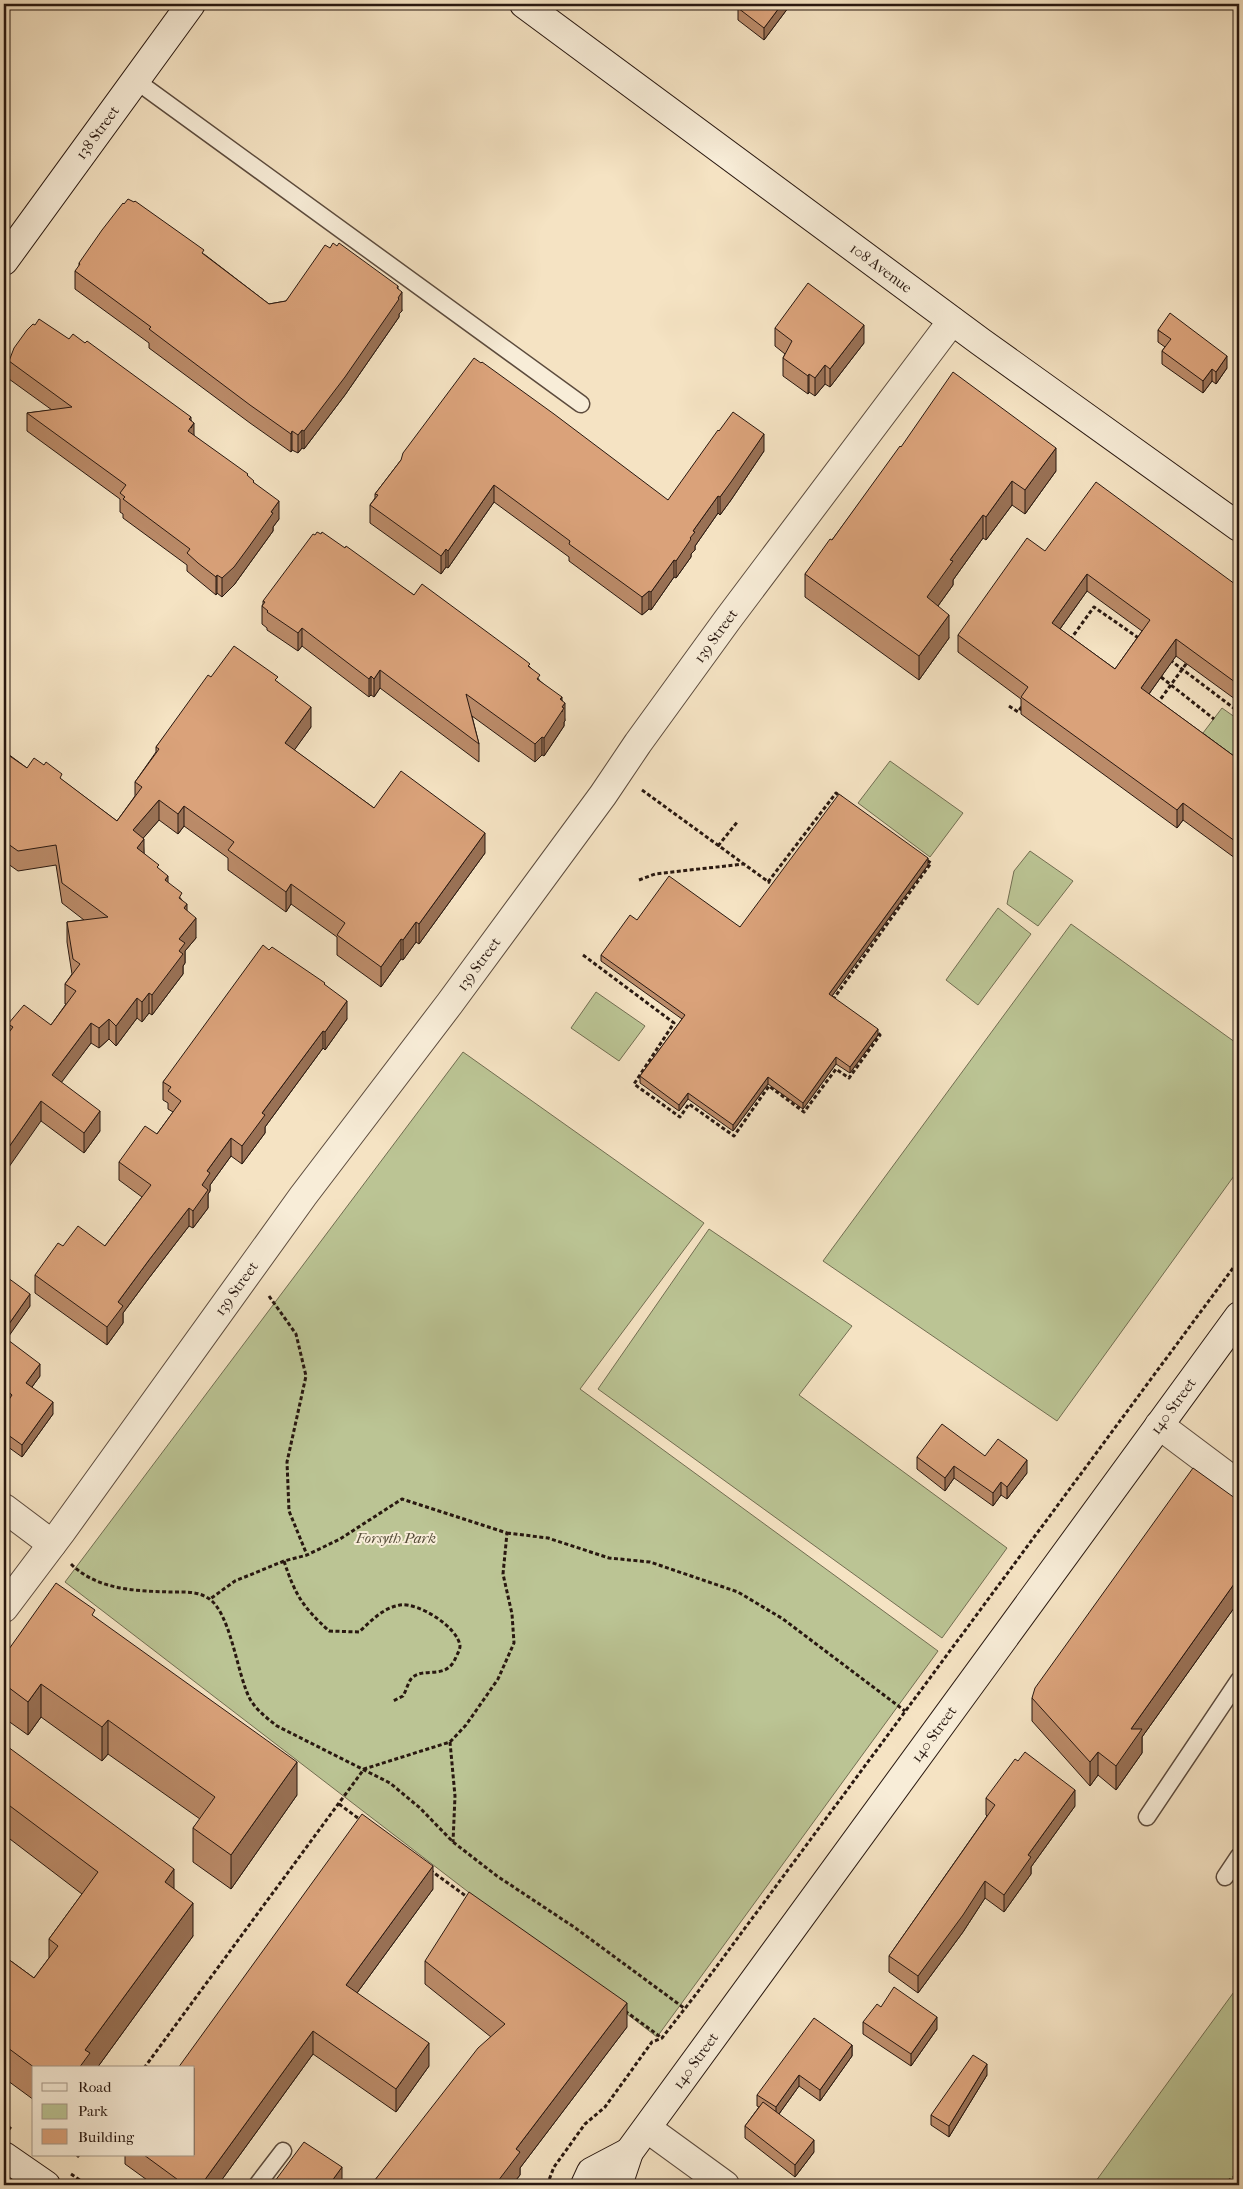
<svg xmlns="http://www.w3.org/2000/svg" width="1243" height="2189" viewBox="0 0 1243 2189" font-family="'IM FELL French Canon',serif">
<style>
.green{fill:#bbc494;stroke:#726e52}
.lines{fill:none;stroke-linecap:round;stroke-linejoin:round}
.lane-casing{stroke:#5c4b3d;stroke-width:19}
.street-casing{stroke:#5c4b3d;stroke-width:30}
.secondary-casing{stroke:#291810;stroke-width:30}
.path{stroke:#291810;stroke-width:3;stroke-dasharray:4 2.5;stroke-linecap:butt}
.lane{stroke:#f8edd8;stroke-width:16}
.street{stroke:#f8edd8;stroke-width:28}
.secondary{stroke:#f8edd8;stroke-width:28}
.wall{fill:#bb8b69;stroke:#291810;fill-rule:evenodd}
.shaded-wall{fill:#997155;stroke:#291810}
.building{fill:#daa27a;stroke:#291810;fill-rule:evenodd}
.labels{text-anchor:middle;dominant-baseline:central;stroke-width:4;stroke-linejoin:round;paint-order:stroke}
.street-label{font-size:15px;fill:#291810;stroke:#f8edd8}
.park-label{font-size:15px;font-style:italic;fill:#554c38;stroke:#f8edd8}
</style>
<rect width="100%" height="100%" fill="#f5e3c3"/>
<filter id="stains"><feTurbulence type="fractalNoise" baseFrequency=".004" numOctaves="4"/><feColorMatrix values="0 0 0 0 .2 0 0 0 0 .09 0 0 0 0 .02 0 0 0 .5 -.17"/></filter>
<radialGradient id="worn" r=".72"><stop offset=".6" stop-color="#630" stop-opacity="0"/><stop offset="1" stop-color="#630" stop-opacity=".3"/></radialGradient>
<path class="green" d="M1222,708L1239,720V747L1233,756L1203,733Z
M890,761L963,813L930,857L858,803Z
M1030,851L1073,881L1038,926L1007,904L1014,871Z
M998,908L1031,934L978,1005L946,980Z
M1071,924L1239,1045V1169L1057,1421L823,1261Z
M596,992L645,1026L619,1061L571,1028Z
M463,1052L704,1223L580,1389L938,1651L657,2037L65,1582Z
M709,1229L852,1326L799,1395L1007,1548L942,1638L598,1389Z
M1239,1985V2185H1093Z"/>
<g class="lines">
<defs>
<path id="lane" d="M135,80L581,404
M1147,1817L1239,1680
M1225,1877L1239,1856
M257,2185L283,2151"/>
<g id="street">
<path d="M1159,1425L1239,1485"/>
<path d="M4,1508L52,1544"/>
<path id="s1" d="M4,1608L62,1531L303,1196L450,1003L603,795L638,743L728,619L952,321"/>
<path d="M648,2129L725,2185"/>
</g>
<g id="secondary">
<path id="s2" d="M524,4L981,342L1239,527"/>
<path id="s3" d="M4,261L191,4"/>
<path d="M4,2156L46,2185"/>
<path d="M585,2185L591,2172L629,2152"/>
<path id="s4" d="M618,2185L629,2152L1239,1316"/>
</g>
</defs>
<use href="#lane" class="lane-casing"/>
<use href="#street" class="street-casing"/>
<use href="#secondary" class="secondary-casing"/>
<path class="path" d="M1070,640L1094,607L1140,639
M1170,660L1239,712
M1161,677L1214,719
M1157,704L1189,660
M1009,706L1018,712L1023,705
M642,790L770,883
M718,846L738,821
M639,880L655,874L743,864
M768,882L836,793L842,798
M583,955L674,1023L634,1084L680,1117L689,1104L734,1136L769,1086L804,1112L836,1069L849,1078L880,1035L876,1031
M835,1000L834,998L931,863L925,859
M269,1296L296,1334L306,1376L287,1462L289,1511L307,1555
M507,1533L548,1538L609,1558L650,1562L738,1592L783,1619L905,1711
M284,1561C295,1595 303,1607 329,1631L359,1632C372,1620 383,1608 400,1605C418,1602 458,1627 460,1646C460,1649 458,1653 456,1657C446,1682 423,1665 411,1679C408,1683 406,1691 403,1696L393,1701
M71,1564C97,1590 136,1591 171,1592C184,1592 197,1591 208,1598C231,1612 237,1675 250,1699C257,1711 267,1718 277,1726L390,1783L420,1808L453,1842L497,1876L574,1927L684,2008
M450,1742L455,1796L453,1842
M339,1804L362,1821
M430,1870L470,1899
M625,2011L662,2038
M144,2068L364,1769L450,1742L466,1725L498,1679L514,1643L512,1614L503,1574L507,1533L402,1499L340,1539L307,1555L284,1561L235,1581L210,1599
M4,2123L11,2129
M77,2157L79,2155
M71,2174L87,2185
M547,2185L554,2167L585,2124L605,2107L652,2042L662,2038L697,1993L1239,1260
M1222,2185L1239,2174"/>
<use href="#lane" class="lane"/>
<use href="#street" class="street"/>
<use href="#secondary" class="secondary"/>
</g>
<path class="wall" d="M791,4L764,40L738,20V8Z
M330,248L398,290L402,311L399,314V317L345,395L304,449L302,448L298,453L292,450L291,452L250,423L149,348V343L75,289V271L79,267V263L204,254L269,304L286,301Z
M775,328L864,343L830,387L825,384L815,396L809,392L808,394L783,376V358L785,354L775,346Z
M1158,330L1227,368L1216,384L1212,381L1203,393L1162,364V351L1165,347L1158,342Z
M9,361L191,420L194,436L248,476L254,483L279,519L273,527V531L234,585L222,597L217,593L216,595L187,571V565L123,518V514L120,512V499L27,431V413L52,410L9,379Z
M901,447L1056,471L1025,514L1012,505L986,540L983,538L953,580V585L938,606L949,638L919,680L805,597V574L832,540Z
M764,451L731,500L720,515L718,513L695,546V550L691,554V557L676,578L674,577L651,610L649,609L642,615L569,561V557L494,502L448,568L446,567L441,574L370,523V505L375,498V494L401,460L668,500Z
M345,548L414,595L530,667L540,681L562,700L565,721L564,722V726L544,756L542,755L535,762L472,716L479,744V762L380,688L374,697L371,695L369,697L302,646L298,651L267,630V628L262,624V606L263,604V601Z
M1045,551L1239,587V702L1176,656L1149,694L1238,759L1239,758V861L1183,820L1177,828L1021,714V699L958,652V635ZM1087,591L1142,631L1115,669L1060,629Z
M211,677L278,682L311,727L294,750L374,808L485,853L419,944L416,942L403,960L401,959L381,987L337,955V937L291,904L286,912L228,870V858L184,826L178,834L159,820L143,838L144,854L159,869L168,883L182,900L187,911L196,938L185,951V963L183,966V974L152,1015L149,1013L142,1022L137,1018L116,1046L109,1039L99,1048L91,1043L61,1082L100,1131L84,1153L41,1121L8,1033V1024L51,1025L66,1004H65V984L72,974L67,942V922L84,920L62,903L56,865L18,871L4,861V751L27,768L62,780L117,821L135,796V782L156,752V747Z
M928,865L832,996L878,1035L850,1073L836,1064L803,1109L768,1084L733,1131L688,1099L679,1111L640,1083V1076L682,1019L601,961V955L637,920L740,927Z
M269,950L325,985L347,1019L325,1050L323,1048L265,1127V1133L242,1164L231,1156L210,1185V1191L208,1194V1208L193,1228L189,1226L149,1278L123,1313V1323L107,1345L35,1293V1275L63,1246H105L142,1197L119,1180V1162L157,1134L173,1112L168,1109V1103L163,1100V1082Z
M4,1275L30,1306L6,1339L40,1376L32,1387L53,1414L22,1457L4,1444V1407L7,1402L4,1400Z
M1239,1421V1441L1237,1440V1423Z
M985,1456L1027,1473L1007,1499L1001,1495L993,1506L954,1478L945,1491L917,1469V1457Z
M1239,1501V1601L1142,1737V1753L1116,1790L1098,1775L1090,1786L1032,1721V1698Z
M95,1617L297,1795L231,1889L193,1862V1828L200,1819L108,1754L102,1761L41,1717L28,1735L4,1718V1656Z
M4,1744L174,1889L193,1936L97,2068H34V2100L4,2078V1956L34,1978L49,1958V1939L82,1894L6,1836L4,1839Z
M986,1798L1075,1806L1031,1867V1874L1004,1912L985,1898L963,1932L918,1993L889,1972V1956L987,1816L986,1815Z
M433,1889L357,1993L429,2066L396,2112L313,2054L218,2185H154L125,2164V2155H194Z
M425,1961L627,2027L520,2168V2175L512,2185H371L491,2037L425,1984Z
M881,2007L937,2029L911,2066L863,2034V2022Z
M852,2045V2056L820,2101L799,2086L779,2114L814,2152L795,2177L745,2138V2126L759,2107L757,2106V2095Z
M987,2075L949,2137L931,2125V2115Z"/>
<path class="shaded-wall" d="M782,4H791L764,40V28Z
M7,129V152L4,157V165V133Z
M398,286V297L402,292V311L399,314V317L345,395L304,449V431Z
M864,325V343L830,387V369Z
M1227,356V368L1216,384V372Z
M825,365V384L815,396V378Z
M1212,369V381L1203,393V381Z
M809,374V392L808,394V376Z
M191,417V428L194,423V441L188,431L189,419Z
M302,430V448L298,453V435Z
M292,431V450L291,452V434Z
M764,434V451L731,500L720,515V497Z
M1056,448V471L1025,514V490Z
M1012,481V505L986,540V517Z
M494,485V502L448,568V551Z
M718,496V513L695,546V550L691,554V557L676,578V561L690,538L693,531Z
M279,501V519L273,527V531L234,585L222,597V578Z
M983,515V538L953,580V585L927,621V597L950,560Z
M446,549V567L441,574V556Z
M674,560V577L651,610V592Z
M1087,574V591L1052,640V623Z
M217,575V593L216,595V577Z
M649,591V609L642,615V597Z
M949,615V638L919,680V656Z
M302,628V646L298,651V633Z
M1176,639V656L1141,705V688Z
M380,670V688L374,697V679Z
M371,676V695L369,697V679Z
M562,697V712V707L565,703V721L564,722V726L544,756V738Z
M311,707V727L285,763V743Z
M542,737V755L535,762V744Z
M159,800V820L133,850V830Z
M1183,803V820L1177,828V810Z
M184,806V826L178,834V814Z
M485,833V853L419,944V924Z
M144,839V859L137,848Z
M928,858V865L829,1000V994Z
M168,876V896L165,880Z
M291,884V904L286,912V892Z
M187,904V924L184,908Z
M196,918V938L185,951V963L183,966V974L152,1015V995L179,939Z
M416,922V942L403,960V940Z
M401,939V959L381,987V967Z
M149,993V1013L142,1022V1002Z
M137,998V1018L116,1046V1026Z
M347,1001V1019L325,1050V1032Z
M109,1019V1039L99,1048V1028Z
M91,1023V1043L52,1095V1075Z
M878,1029V1035L850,1073V1067Z
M323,1031V1048L265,1127V1133L242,1164V1146L262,1113Z
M836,1057V1064L803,1109V1103Z
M768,1077V1084L733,1131V1125Z
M688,1093V1099L679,1111V1105Z
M41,1101V1121L4,1174V1154Z
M100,1111V1131L84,1153V1133Z
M231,1138V1156L210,1185V1191L208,1194V1208L193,1228V1211L207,1171Z
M189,1208V1226L149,1278L123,1313V1323L107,1345V1327L118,1302L149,1260Z
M30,1294V1306L4,1343V1331Z
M40,1364V1376L26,1395V1383Z
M53,1402V1414L22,1457V1445Z
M1027,1460V1473L1007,1499V1487Z
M954,1466V1478L945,1491V1478Z
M1001,1482V1495L993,1506V1493Z
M1239,1577V1601L1142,1737V1753L1116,1790V1766L1131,1729Z
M41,1684V1717L28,1735V1702Z
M108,1720V1754L102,1761V1727Z
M1098,1752V1775L1090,1786V1762Z
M297,1762V1795L231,1889V1855Z
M1075,1790V1806L1031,1867V1874L1004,1912V1895L1028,1855Z
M6,1803V1836L4,1839V1806Z
M433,1866V1889L346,2008V1985Z
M174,1869V1903L165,1882Z
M985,1881V1898L963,1932L918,1993V1976Z
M193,1903V1936L97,2068H79L85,2050Z
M627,2003V2027L520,2168V2175L512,2185H495L516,2149Z
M937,2017V2029L911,2066V2054Z
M313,2031V2054L218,2185H201Z
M429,2043V2066L396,2112V2089Z
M852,2045V2056L820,2101V2090Z
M987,2064V2075L949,2137V2126Z
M799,2075V2086L776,2118V2107Z
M814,2140V2152L795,2177V2165Z
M342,2167V2185H329Z"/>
<path class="building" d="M740,4H782L764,28L738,8Z
M4,126L7,129L4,133Z
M128,199L134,202L135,201L204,250L202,253L269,304L286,301L325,245L330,248L333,243L337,246L339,243L398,286L397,288L402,292L398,298L399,299L345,377L304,431L302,430L298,435L292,431L291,434L250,405L149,329L151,327L75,271L80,264L79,263L102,230L123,203L124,204Z
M808,283L864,325L830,369L825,365L815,378L809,374L808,376L783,358L792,341L775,328Z
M1170,313L1227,356L1216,372L1212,369L1203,381L1162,351L1171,339L1158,330Z
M39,319L69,339L73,334L85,343L87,341L191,417L189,419L194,423L188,431L248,474L247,475L254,481L253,482L279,501L271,512L273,513L248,548L234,567L222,578L217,575L216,577L198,563L187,553L190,549L123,499L125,497L120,493L126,485L27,413L72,407L9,361L14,348L27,330L33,324L35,325Z
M474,358L481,363L482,362L554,414L668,500L718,430L719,431L733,412L764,434L731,482L720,497L718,496L693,531L695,532L690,538L691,539L676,561L674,560L651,592L649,591L642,597L569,544L570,541L494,485L448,551L446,549L441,556L370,505L378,495L375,494L401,460L403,453Z
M953,372L1056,448L1025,490L1012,481L986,517L983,515L950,560L953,561L927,597L949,615L919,656L805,574L830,539L832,540L900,446L901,447Z
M1096,482L1239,587V685L1176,639L1141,688L1238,759L1239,758V844L1183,803L1177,810L1021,697L1028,687L958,635L1027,538L1045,551ZM1087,574L1150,620L1115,669L1052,623Z
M317,532L321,534L322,532L345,548L346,546L414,595L422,584L525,660L530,664L528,666L540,675L537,679L562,697L560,699L565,703L562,707L564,708L544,738L542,737L535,744L466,694L479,744L380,670L374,679L371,676L369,679L302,628L298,633L267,612L268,611L262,606L265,602L263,601L313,534L315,535Z
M234,646L278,677L275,680L311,707L285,743L374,808L401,771L485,833L419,924L416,922L403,940L401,939L381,967L337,935L345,923L291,884L286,892L228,850L234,842L184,806L178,814L159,800L133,830L144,839L137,848L159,865L157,867L168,876L165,880L182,893L179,898L187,904L184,908L196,918L179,939L185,943L179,951L183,954L152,995L149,993L142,1002L137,998L116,1026L109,1019L99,1028L91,1023L52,1075L100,1111L84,1133L41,1101L4,1154V1039L13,1027L8,1024L24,1005L51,1025L76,991L65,984L80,964L73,959L67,922L108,917L62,883L56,845L18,851L4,841V752L27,768L34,758L44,765L46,762L62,774L60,778L117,821L142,787L135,782L159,749L156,747L208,675L211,677Z
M839,794L928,858L829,994L878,1029L850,1067L836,1057L803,1103L768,1077L733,1125L688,1093L679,1105L640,1076L685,1015L601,955L630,915L637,920L669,876L740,927Z
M263,945L269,950L272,947L325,983L324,984L347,1001L325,1032L323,1031L262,1113L265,1115L242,1146L231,1138L207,1171L210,1173L202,1185L208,1190L193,1211L189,1208L149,1260L118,1302L123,1306L107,1327L35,1275L58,1243L63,1246L78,1226L105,1246L151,1185L119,1162L145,1126L157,1134L181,1101L168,1091L171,1087L163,1082Z
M4,1275L30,1294L4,1331Z
M4,1337L40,1364L26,1383L53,1402L22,1445L4,1432V1407L12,1395L4,1388Z
M942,1424L985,1456L998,1439L1027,1460L1007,1487L1001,1482L993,1493L954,1466L945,1478L917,1457Z
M1193,1468L1239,1501V1577L1131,1729H1142L1116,1766L1098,1752L1090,1762L1032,1698L1035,1688Z
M56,1583L95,1610L92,1615L297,1762L231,1855L193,1828L215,1797L108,1720L102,1727L41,1684L28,1702L4,1684V1656Z
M4,1744L174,1869L165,1882L193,1903L85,2050L90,2053L79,2068H35L4,2045V1956L34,1978L58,1946L49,1939L98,1872L6,1803L4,1806Z
M1025,1752L1075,1790L1028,1855L1031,1857L1004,1895L985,1881L963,1915L918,1976L889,1956L995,1805L986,1798L1015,1759L1018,1761Z
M362,1814L433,1866L346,1985L429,2043L396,2089L313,2031L201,2185H185L144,2155H194V2068H178Z
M469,1892L627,2003L516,2149L520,2152L495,2185H371L478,2048L505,2024L425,1961Z
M894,1987L937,2017L911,2054L863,2022L877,2004L881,2007Z
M814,2018L852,2045L820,2090L799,2075L776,2107L757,2095Z
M973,2055L987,2064L949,2126L931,2115Z
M763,2102L814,2140L795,2165L745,2126Z
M304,2142L342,2167L329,2185H272Z"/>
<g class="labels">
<g class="street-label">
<text stroke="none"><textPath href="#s3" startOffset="159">138 Street</textPath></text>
<text stroke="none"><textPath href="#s2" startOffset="444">108 Avenue</textPath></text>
<text stroke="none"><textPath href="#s1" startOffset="1205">139 Street</textPath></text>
<text stroke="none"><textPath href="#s1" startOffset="800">139 Street</textPath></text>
<text stroke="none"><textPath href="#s1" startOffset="395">139 Street</textPath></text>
<text stroke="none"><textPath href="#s4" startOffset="958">140 Street</textPath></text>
<text stroke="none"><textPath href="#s4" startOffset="552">140 Street</textPath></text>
<text stroke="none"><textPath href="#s4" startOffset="148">140 Street</textPath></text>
</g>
<g class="park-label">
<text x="396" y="1538">Forsyth Park</text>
</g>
</g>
<rect width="1243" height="2189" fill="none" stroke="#f5e3c3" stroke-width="20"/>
<rect x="5" y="5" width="1233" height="2179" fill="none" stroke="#291810" stroke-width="2.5"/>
<rect x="10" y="10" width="1223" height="2169" fill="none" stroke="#291810"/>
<rect x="32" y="2066" width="162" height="90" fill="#f8edd8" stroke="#a59888"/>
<rect x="42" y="2083" width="25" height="8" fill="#f8edd8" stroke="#a59888"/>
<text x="78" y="2092" font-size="15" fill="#291810">Road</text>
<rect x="42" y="2104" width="25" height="15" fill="#bbc494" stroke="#a59888"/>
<text x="78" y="2116" font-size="15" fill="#291810">Park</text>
<rect x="42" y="2129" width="25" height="15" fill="#daa27a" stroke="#a59888"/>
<text x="78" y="2142" font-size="15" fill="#291810">Building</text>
<rect width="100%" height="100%" filter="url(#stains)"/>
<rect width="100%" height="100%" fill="url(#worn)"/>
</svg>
